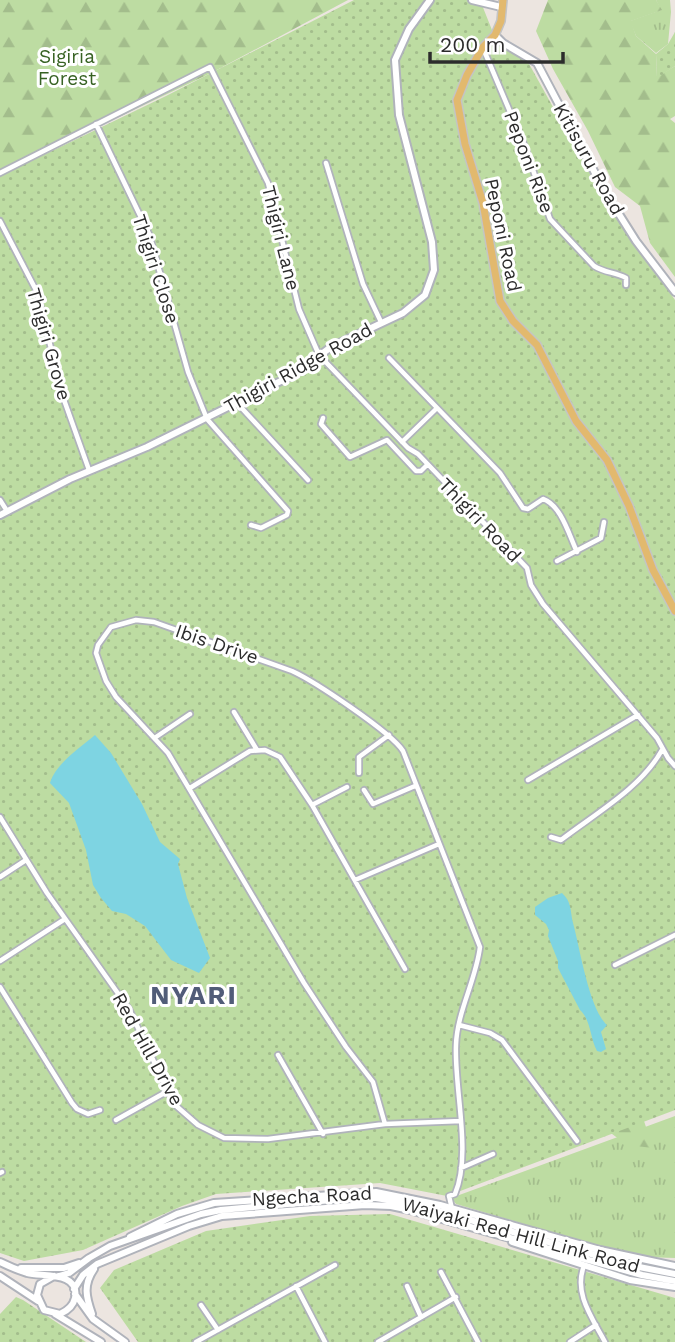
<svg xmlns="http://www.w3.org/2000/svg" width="675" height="1342" viewBox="0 0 675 1342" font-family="'Work Sans',sans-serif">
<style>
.grass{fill:url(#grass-tufts)}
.forest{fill:url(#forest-firs)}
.garden{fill:url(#garden-dots)}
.water{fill:#7ed4e2}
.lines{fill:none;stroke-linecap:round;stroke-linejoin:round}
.street-casing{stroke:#b0b3bb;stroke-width:8}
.secondary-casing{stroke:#b0b3bb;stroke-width:10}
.primary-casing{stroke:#c4c4c4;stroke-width:10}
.street{stroke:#fff;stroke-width:4.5}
.secondary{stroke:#fff;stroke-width:6}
.primary{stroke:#e2b96e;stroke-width:7}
.labels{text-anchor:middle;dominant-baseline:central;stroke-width:6;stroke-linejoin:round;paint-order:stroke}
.park-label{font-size:19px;fill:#376223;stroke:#fff}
.street-label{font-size:19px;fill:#2c2c2c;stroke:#fff}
.district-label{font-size:26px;font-weight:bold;letter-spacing:2px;fill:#515c78;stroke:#fff}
</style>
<defs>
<pattern id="grass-tufts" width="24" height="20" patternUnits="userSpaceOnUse" patternTransform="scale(1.75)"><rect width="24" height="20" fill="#bddca2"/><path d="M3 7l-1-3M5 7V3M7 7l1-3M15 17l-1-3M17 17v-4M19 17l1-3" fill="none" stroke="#a3bd8c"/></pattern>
<pattern id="forest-firs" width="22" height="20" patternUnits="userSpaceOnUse" patternTransform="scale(1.75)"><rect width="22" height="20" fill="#bddca2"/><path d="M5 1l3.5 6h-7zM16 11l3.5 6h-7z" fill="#a3bd8c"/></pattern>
<pattern id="garden-dots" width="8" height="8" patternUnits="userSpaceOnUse" patternTransform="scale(1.75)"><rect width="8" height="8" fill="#bddca2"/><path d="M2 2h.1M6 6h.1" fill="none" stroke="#a3bd8c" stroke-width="1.8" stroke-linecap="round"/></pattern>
</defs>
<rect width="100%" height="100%" fill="#ece5e0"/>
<path class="grass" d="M656,0H670L671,12L668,44L656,53L636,36L630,21L661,10Z
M675,1116V1258L644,1257L615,1251L456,1204L451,1198Z"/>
<path class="forest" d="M0,0H348L213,72L0,174Z
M548,0H656L662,10L631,21L636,36L656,54L657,77L675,66V116L670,119L675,123V277L650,243L640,206L615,187L588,131L553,69L536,31Z
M641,1112L653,1148L627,1145L608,1131Z"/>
<path class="garden" d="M354,0H480L498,45L528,62L604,199L675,300V1110L447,1196L380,1183L216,1194L182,1206L83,1250L24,1261L0,1253V176L166,96Z
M675,32V66L657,78L656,54L668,44Z
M390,1214L675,1298V1342H138L100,1288L114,1270L206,1231L310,1216Z
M16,1297L23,1300L86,1342H0V1314Z"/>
<path class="water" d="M95,735L111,753L142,804L160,842L180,859L178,864L187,898L210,958L199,973L171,960L145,926L126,914L112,911L101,898L93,885L86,850L69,803L50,783C56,763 80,748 95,735Z
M562,893C572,902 570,911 573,923C580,948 589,1009 607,1025L601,1032L606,1049L601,1052L597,1051C590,1038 591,1020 580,1010L558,968V961L548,936L549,930L546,924L535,915V907L548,898Z"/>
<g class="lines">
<defs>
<path id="street" d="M483,48L525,147L550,219L594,266C605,273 615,272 626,278V285
M96,124L149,234L188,372L207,419L288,511L287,515L261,528L251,525
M326,163L363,284L381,322
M0,173L210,67L268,183L299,309L319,355L408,448L418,454L527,568L531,585L543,604L657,738L668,758L675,766
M0,221L37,292L63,397L89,470
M389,358L500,473L523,508L528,509L543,499C561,505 569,535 577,552
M237,403L308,480
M323,418L321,424L350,457L387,440L416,471H421L427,465
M402,442L436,409
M0,500L7,511
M557,561L601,538L604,522
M234,712L257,750
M156,737L190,714
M359,773V757L389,735
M528,780L638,715
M190,788L250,751L265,750L280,757L312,805L405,969
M364,790L373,804L415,786
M312,805L347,787
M0,817L47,893L129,1009L174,1104L198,1125L224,1138L268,1139L385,1124L461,1121
M551,837L561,840C596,813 641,788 662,750
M0,877L26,860
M355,880L439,844
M0,961L65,919
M615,965L675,935
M0,987L72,1103L77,1109L88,1114L100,1110
M459,1025L490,1033L502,1040L577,1141
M278,1055L323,1134
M116,1120L168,1091
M385,1124L373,1082L346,1047L304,983L168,753L116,697L106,681L96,653L98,645L111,627L136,620L154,622L292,671C314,681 391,732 403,751L480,947C476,980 457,1012 456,1045C454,1089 472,1154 455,1194L449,1196L452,1209
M461,1168L493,1154
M0,1173L2,1172
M584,1266C573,1293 593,1319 605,1342
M441,1272L478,1342
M296,1286L325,1342
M407,1286L421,1317
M201,1305L218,1330
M196,1342L335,1265
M378,1342L456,1297
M570,1342L596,1325"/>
<path id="secondary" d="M472,0L501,7
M495,35L503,43L537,63L605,192L636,241L675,292
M0,515L70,479L147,447L295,374L331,347L403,313L425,295L434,270L432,242L399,115L395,60L409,29L430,0
M130,1237L177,1214L214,1203L376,1192L440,1205L600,1250L675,1266
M512,1242L630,1280L675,1287
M0,1262C8,1266 18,1270 27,1273C43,1277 80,1271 75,1298C73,1307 67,1311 60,1314L44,1310L37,1295L40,1284L54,1276
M21,1268H64L79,1263
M0,1276L38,1301
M59,1276L69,1273L89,1258L110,1246L201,1214L221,1210L354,1198H376L413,1204L634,1266L675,1274
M74,1289L83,1275L97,1264L189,1226L222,1216L365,1205L391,1206L410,1210L642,1275L675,1281
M75,1294L93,1319L125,1342
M55,1314L101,1342
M92,1314C86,1297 83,1285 94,1269"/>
<path id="primary" d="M503,0L501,21L495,35L483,47L467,75L457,100L465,144L483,203L500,301L513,321L537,345L576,421L607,460L629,506L653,570L675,611"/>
</defs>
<use href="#street" class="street-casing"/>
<use href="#secondary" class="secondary-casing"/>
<use href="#primary" class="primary-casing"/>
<use href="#street" class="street"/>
<use href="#secondary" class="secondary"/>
<use href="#primary" class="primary"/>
</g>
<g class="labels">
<g class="park-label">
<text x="67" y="56">Sigiria<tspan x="67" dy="22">Forest</tspan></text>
</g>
<g class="street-label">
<text transform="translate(589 159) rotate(61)">Kitisuru Road</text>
<text transform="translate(529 162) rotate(69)">Peponi Rise</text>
<text transform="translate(503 235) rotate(78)">Peponi Road</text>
<text transform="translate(281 238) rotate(76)">Thigiri Lane</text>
<text transform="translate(156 269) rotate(72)">Thigiri Close</text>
<text transform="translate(49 344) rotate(74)">Thigiri Grove</text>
<text transform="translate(298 368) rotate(-29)">Thigiri Ridge Road</text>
<text transform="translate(480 520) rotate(46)">Thigiri Road</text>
<text transform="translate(217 644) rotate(19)">Ibis Drive</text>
<text transform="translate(148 1049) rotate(61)">Red Hill Drive</text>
<text transform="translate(312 1196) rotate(-3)">Ngecha Road</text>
<text transform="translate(521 1235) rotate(15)">Waiyaki Red Hill Link Road</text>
</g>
<g class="district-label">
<text x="194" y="995">NYARI</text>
</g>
</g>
<path d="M430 52v10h133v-10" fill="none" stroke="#2c2c2c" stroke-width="3.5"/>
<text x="440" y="52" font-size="21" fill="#2c2c2c" stroke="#ffffff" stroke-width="5" paint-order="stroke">200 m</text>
</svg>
